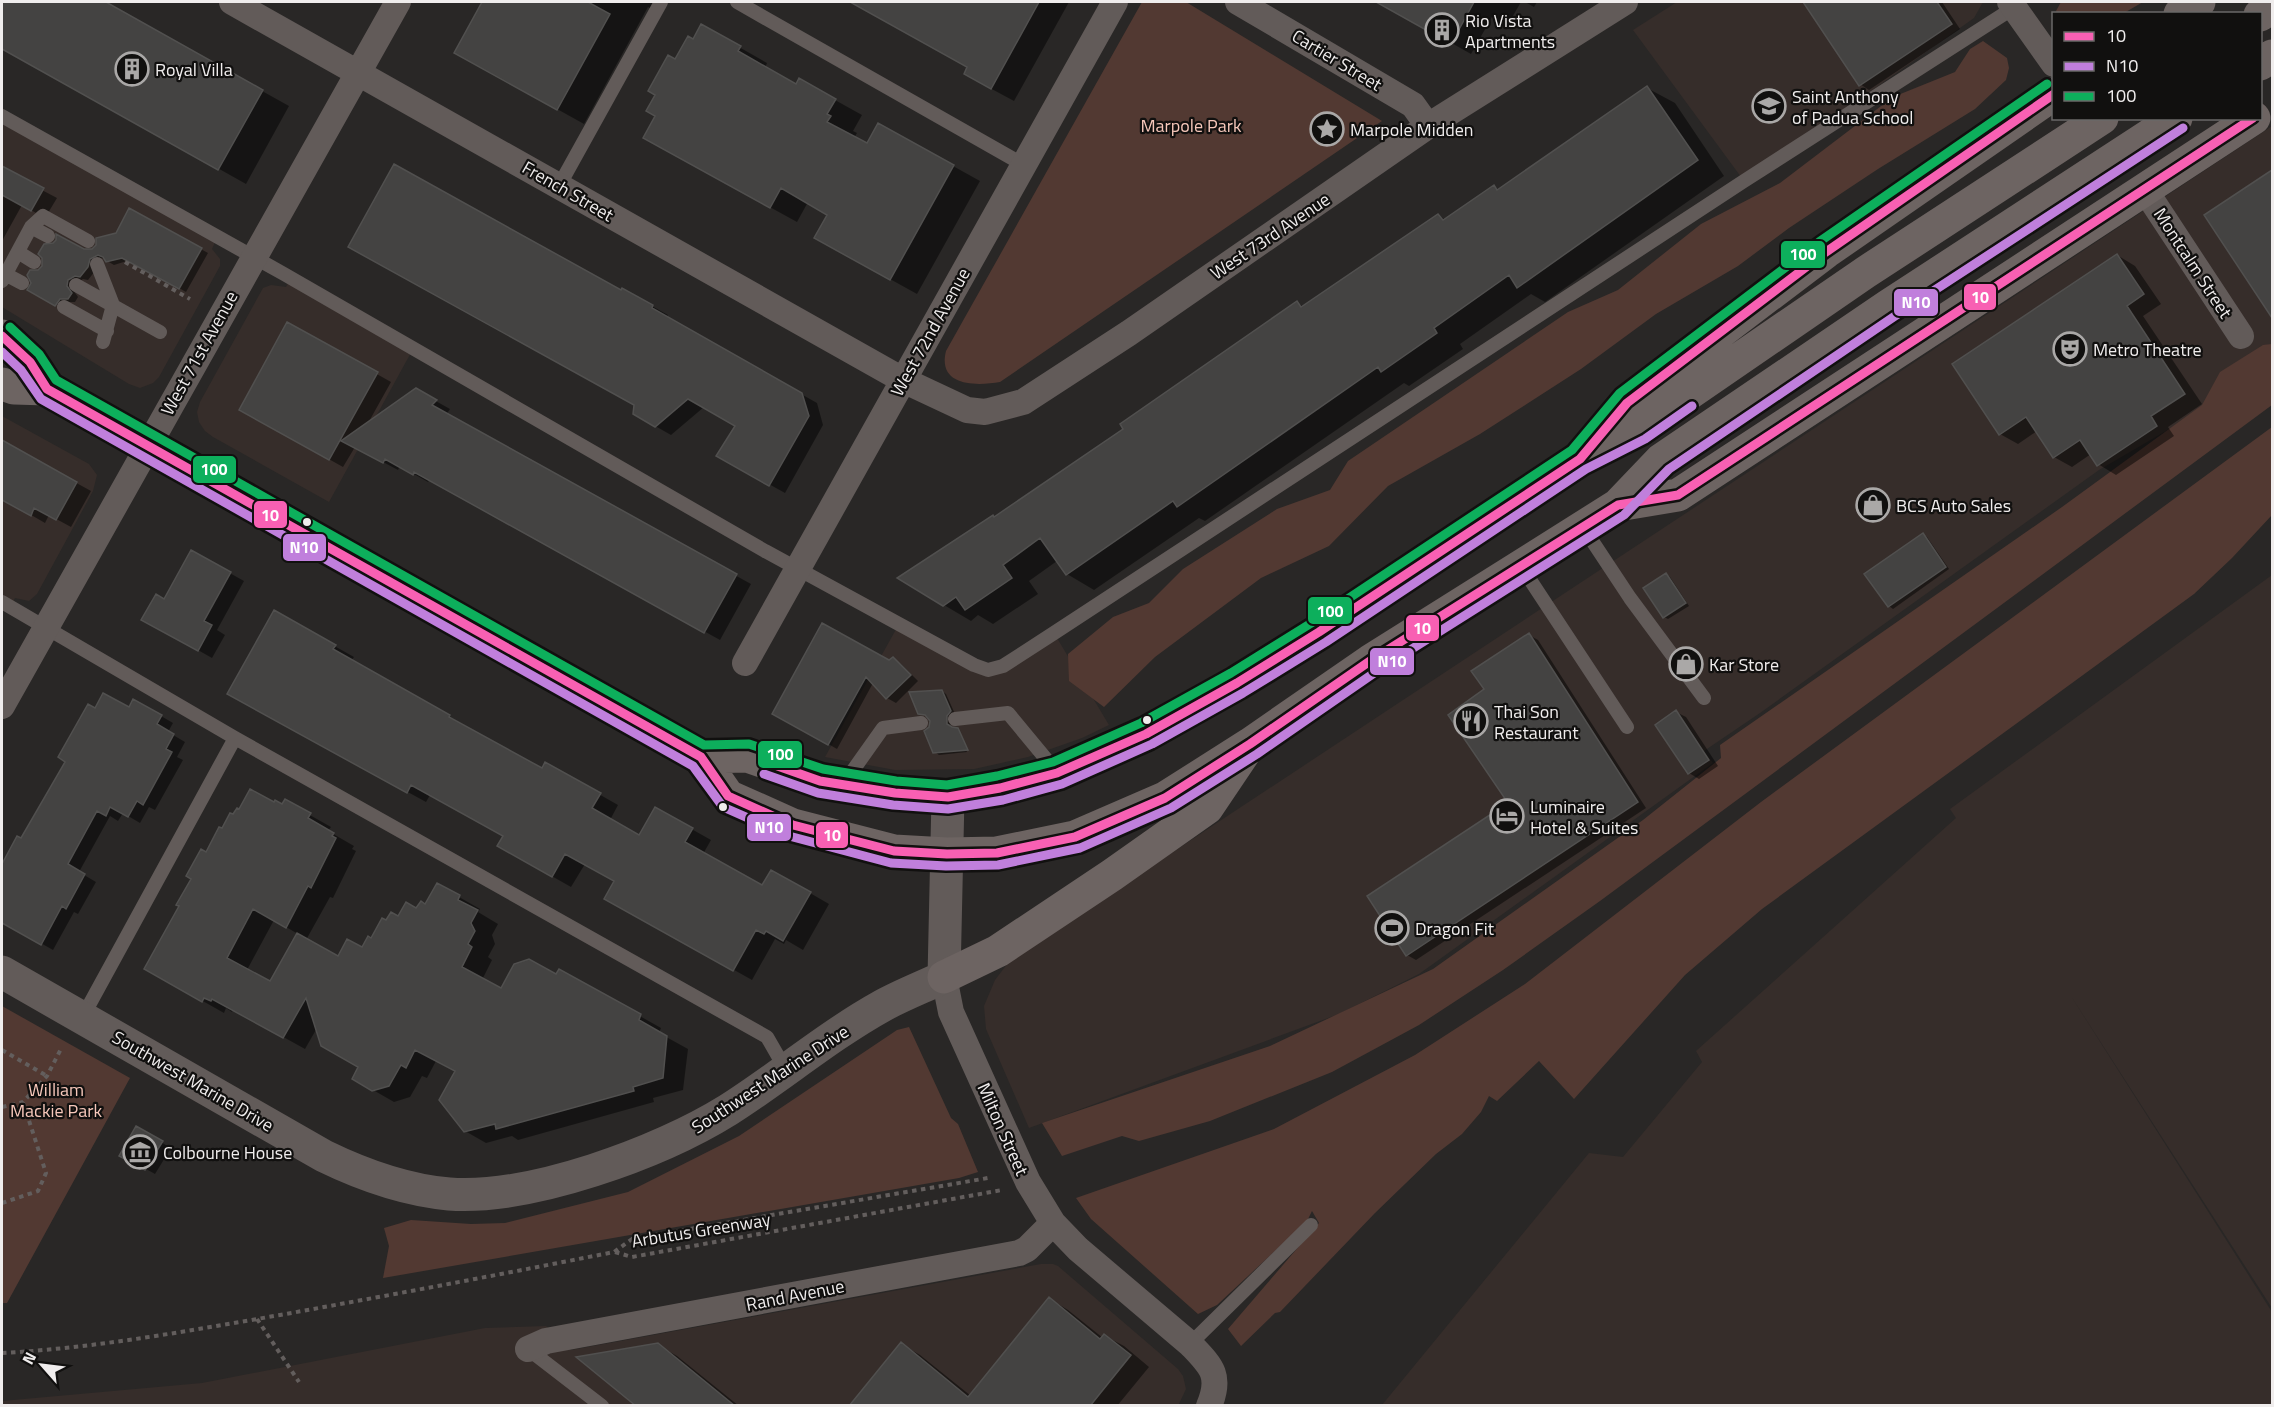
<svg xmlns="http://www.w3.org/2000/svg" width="2274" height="1407" viewBox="0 0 2274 1407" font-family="'Titillium Web',sans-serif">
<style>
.built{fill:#362d2a}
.green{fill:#523932}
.shadow{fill:#0007;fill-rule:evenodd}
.building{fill:#444342;stroke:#51504f;stroke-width:1.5}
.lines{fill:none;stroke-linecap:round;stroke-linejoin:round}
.path{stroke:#635e5d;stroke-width:4;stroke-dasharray:4.5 4.5;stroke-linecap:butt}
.service{stroke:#625b59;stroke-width:14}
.minor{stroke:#625b59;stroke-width:26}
.tertiary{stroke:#625b59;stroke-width:33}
.primary{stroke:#6d6462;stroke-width:33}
.bus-1-casing{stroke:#11100f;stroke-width:14}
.bus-2-casing{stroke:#11100f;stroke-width:14}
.bus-3-casing{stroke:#11100f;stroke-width:14}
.bus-1{stroke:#f860b3;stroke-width:9}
.bus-2{stroke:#c07fdc;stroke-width:9}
.bus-3{stroke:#0daf5c;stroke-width:9}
.bus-dot{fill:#f0eded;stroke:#11100f;stroke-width:2}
.labels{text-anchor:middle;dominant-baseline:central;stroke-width:4.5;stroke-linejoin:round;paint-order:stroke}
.poi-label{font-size:18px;fill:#f0eded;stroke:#11100f;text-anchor:start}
.street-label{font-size:18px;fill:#f0eded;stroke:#11100f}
.park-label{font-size:18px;fill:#f7c8bb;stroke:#11100f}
.line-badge{stroke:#11100f;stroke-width:2}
.badge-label{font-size:16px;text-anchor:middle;font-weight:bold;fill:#fff}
</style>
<rect width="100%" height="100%" fill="#292726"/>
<path class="built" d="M1677,2H1983L1974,18L1744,181L1633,30Z
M2,115L217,238L212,249L220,259V266L159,377L153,383L140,388L129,384L2,307Z
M2272,126V369L2099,470L1760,713L1704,751L1713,763L1419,974L1339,1014L1029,1128L986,1029L984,1006L995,980L1011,959Z
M291,278L413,349L329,502L213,437L205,431L199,422L197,412L200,402L263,288L271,285L286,287Z
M2,416L89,464L97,475L93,491L37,594L29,601L15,598L10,607L2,602Z
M2272,575V1308L2069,993L2272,1312V1405H1382L1589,1153L1623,1157L1702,1062L1696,1051L1956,818L1950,809Z
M899,624L988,670L1054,633L1109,725L1082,738L1028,757L974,769L895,770L825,757Z
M1041,1264H1053L1058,1266L1178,1369L1183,1376L1186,1389L1178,1406H2V1401L202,1383L485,1328L546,1326L571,1350Z"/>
<path class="green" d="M1142,2H1186L1382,121L1000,382C977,386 937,387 946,351Z
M2061,2H2143L2124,13H2057L2056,11Z
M1983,41L2007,58L2009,68L2006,80L1975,109L1878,169L1789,228L1738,266L1656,314L1581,369L1480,434L1388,486L1329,546L1261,578L1155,657L1104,707L1069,681L1068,654L1113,617L1149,603L1183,569L1277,509L1330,490L1348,461L1568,312L1618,290L1701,224L1780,183L1893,97L1955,72L1970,49Z
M2272,344V405L1600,901L1503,970L1419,1025L1332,1072L1210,1121L1139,1141L1122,1136L1062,1156L1042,1123L1270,1046L1433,969L1643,820L1721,758L1720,745L2062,507L2202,405L2220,372L2263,345Z
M2272,427V515L2232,558L2194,594L1762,909L1685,975L1574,1099L1539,1061L1497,1101L1489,1096L1481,1112L1462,1134L1436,1154L1375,1213L1280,1312L1275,1313L1241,1346L1228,1329L1319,1223L1312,1211L1307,1221L1217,1305L1198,1314L1091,1219L1076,1198L1274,1129L1415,1055L1525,984L1761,802Z
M2,1006L130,1078L7,1303H2Z
M909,1027L951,1118L958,1124L978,1172L959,1178L383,1278L389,1246L384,1228L411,1220L471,1224L505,1223L628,1192L739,1136L897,1030Z"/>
<path class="shadow" d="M2,2H103L289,106L246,184L2,47Z
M484,2H656L652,9L648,7L584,124L456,53Z
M853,2H1069L1014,101L988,87L969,67Z
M1379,2H1521L1507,26L1492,17L1471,54Z
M1525,2H1537L1534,7Z
M1805,2H1942L1960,29L1869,90L1860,84Z
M702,26L767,63L765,68L797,86L835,100L862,115L853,131L857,133L854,138L867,145L953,166L980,181L917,294L843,253L829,215L808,202L797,222L672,153L657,116L675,61L693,41Z
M1647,88L1675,103L1724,176L1545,302L1531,294L1460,344L1463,349L1409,386L1404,383L1205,521L1199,518L1094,590L1067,574L1057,561L1029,581L1038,594L993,624L978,615L971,621L944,605L995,518L1125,429L1297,303L1304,307L1438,215L1446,220L1494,187L1500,190Z
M2,169L57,198L45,218L22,205L2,241Z
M2272,172V312L2269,310L2207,215Z
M130,210L208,253L186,292L130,260L114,265L102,258L96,263L95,271L88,280L83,279L75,284L73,290L78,297L75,302H67L63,308L29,290L38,272L83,250H93L117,235Z
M2117,255L2135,266L2161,304L2143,316L2202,404L2168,427L2174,436L2116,475L2098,464L2091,454L2072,467L2054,457L2037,431L2018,444L2000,434Z
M623,290L668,315L666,318L817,403L823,425L785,493L718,456L737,425L704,407L671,435L634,414L636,405Z
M288,324L391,382L367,425L416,390L450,409L446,415L751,584L720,640L430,479L428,482L400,466L398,470L355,447L343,467L241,410Z
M2,442L91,491L71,527L49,515L45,523L2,498Z
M1923,535L1927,537L1949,569L1893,609L1889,606Z
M192,552L244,581L217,630L225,635L212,658L143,619L165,601Z
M1666,574L1670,577L1689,606L1668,619L1664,617Z
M274,612L354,657L351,661L468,727L467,729L542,770L546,764L618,805L610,820L640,837L656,809L711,840L703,854L763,887L810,893L829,904L803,950L786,940L784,944L775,939L752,980L606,898L616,881L585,864L571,887L499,846L505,836L430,795L426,802L247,704Z
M1529,635L1538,640L1646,808L1416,960L1407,955L1510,804L1486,689Z
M893,659L901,664L918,681L896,703L887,698L873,683L837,749L774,713Z
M942,691L946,694L955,714L950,718L951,728L957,729L967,752L939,755L935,752L930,728L931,721L928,716L919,713Z
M130,709L161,716L173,723L168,732L185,742L177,757L183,760L155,810L149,807L140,823L123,813L118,821L110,816L79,872L96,882L78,914L74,912L53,950L2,921V869L18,838L21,840L95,710Z
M1676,712L1686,717L1718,766L1699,779L1689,773L1657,725Z
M285,801L331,827L328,831L354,846L352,849L356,851L333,898L330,897L306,940L338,958L363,949L386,922L426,906L438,885L480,909L478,912L498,924L492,935L495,944L488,957L492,960L482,980L501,990L556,976L560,971L661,1028L659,1033L688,1049L683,1090L653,1098L654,1102L518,1140L512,1136L486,1143L465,1131L456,1072L436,1061L427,1078L422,1076L410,1097L394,1102L354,1079L360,1067L317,1028L305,1049L233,1009L232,1012L226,1008L224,1013L146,969L181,906L206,854L222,830L234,816L275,804L282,806ZM274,920L298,934L271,983L247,970Z
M137,1128L171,1148L155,1174L121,1155Z
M1050,1299L1068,1310L1103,1338L1105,1336L1124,1346L1149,1367L1117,1406H851L901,1344L920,1355L971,1396Z
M658,1345L677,1356L739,1406H638Z"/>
<path class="building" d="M2,2H106L263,90L218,170L2,49Z
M482,2H588L610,14L557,110L454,53Z
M850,2H1039L991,89L964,74L967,67Z
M1376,2H1474L1451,44Z
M1803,2H1937L1952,24L1859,86Z
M701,24L741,46L738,51L796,84L799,78L836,99L827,114L831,116L827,122L867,143L878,123L954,165L890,280L814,238L827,215L781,188L770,208L643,138L655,116L646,111L655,95L648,91L668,55L675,59L688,36L693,39Z
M1647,86L1698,160L1517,288L1509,275L1434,328L1437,333L1381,372L1378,367L1177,507L1173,501L1066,575L1040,538L1003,565L1012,578L965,610L956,597L943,606L897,578L993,515L994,517L1123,429L1120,424L1297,301L1301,307L1438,214L1443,220L1494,185L1497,190Z
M394,164L621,290L622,288L653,305L652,308L802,393L809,416L769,486L716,456L735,426L688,399L655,427L633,414L634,405L348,247Z
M2,166L44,188L31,211L2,195Z
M2272,170V318L2204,215Z
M129,208L202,248L179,289L122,258L106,262L103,257L98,255L90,259L88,267L80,277L75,276L68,280L67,286L72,293L68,299H60L55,306L27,290L31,283L27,275L30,270H38L42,266V258L38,254L44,244L53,243L56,240V234L84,249H92L96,245V238L116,233Z
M2117,254L2144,294L2127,306L2185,394L2151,416L2157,426L2097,466L2080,440L2053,458L2026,417L1999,435L1952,364Z
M287,322L378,372L329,460L239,410Z
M416,388L437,400L432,405L737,574L704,633L414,472L413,475L385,459L383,463L341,441Z
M2,440L77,482L56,520L34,508L31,516L2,500Z
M1923,533L1946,567L1888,607L1864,574Z
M191,550L231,572L204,621L212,625L198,651L141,620L156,594L164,599Z
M1666,573L1686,603L1663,618L1643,588Z
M274,610L336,645L333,649L450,715L449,717L542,768L545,762L601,793L592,808L639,835L655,807L693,828L685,842L762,885L771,870L811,892L783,941L766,931L764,934L756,930L733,971L604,899L614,881L565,854L552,877L497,846L503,836L411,785L407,793L227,694Z
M822,623L889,660L893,657L911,675L886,699L866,677L828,745L772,714Z
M1529,633L1638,802L1406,956L1367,896L1508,803L1448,715L1484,689L1471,671Z
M942,690L951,711L947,716V724L952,727L958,728L968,750L933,753L924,731L929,727L930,721L925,715L918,714L909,692Z
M103,693L129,707L133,699L162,715L157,724L174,734L166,749L172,752L143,805L137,801L128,817L110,807L106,816L97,811L68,864L85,874L66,909L62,906L41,945L2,923V864L17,836L21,838L65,762L58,757L88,704L95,708Z
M1676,710L1709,760L1688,774L1655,725Z
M250,789L274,802L275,800L282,804L285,799L311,813L308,818L334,833L332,836L336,838L311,888L308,886L286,928L253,909L227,958L270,981L297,933L338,956L347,939L362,947L368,936L371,938L382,918L386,920L391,912L398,916L406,902L416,908L421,901L425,904L437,883L460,895L458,900L478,910L471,923L475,931L468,944L472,947L462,967L501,988L514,964L529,959L556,974L559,969L641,1014L639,1020L667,1036L663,1078L633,1087L634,1091L496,1129L495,1124L464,1132L439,1100L455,1071L415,1050L406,1068L401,1065L389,1086L372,1091L352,1079L358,1067L321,1046L306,998L283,1038L212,999L211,1001L204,998L202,1002L144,969L179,906L176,905L191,879L186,876L201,849L206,852L219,827L222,828L230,813L233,814L237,808L239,809Z
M136,1126L163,1141L145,1170L119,1156Z
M1049,1297L1100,1339L1104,1334L1131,1355L1090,1406H849L901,1342L968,1397Z
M658,1343L735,1406H636L576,1357Z"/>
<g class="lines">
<path class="path" d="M125,262L190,299
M2,1050L47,1076
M2,1107L23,1102L47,1076L62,1047
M2,1203L38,1191L46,1173L23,1102
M615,1252L632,1257L1002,1190
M257,1319L299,1382
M2,1353C95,1348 188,1331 280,1315C391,1295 503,1274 614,1252L632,1239L988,1178"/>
<path class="service" d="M737,2L1024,165
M2,116L284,274L765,551L974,665L988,670L1003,666L1054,633L1744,181L2018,5
M559,186L661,2
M31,227L48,236
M18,252L34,262
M97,264L113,305L103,342
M5,274L22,283
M2,281L31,227L43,216L88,241
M76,285L160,332
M64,307L107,331
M1583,527L1630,598L1704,698
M1521,566L1627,727
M2,602L235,738L767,1037L786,1070
M955,719L1008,713L1056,771
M844,783L883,728L921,723
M82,1018L235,738
M1190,1344L1311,1225
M528,1349L602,1406"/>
<path class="minor" d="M232,2L903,380L967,410L985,412L1023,402L1129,333L1428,126L1625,2
M1238,2L1413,105L1428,126
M2010,2L2054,64
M2145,190L2241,336
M745,663L1115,2
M2,706L398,2
M944,977L951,1012L1028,1182L1053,1223L1078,1249L1190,1344C1211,1366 1222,1375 1209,1406
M528,1349L546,1341L1019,1253L1027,1249L1053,1223"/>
<path class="tertiary" d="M2,972L324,1156C363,1175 405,1190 449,1194C530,1200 659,1153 728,1110C780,1077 828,1036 882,1006C902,995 923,987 944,977L948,797"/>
<path class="primary" d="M2180,14L2199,2
M2260,15L2272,7
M2260,64L2272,56
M2,336L30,362L47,389L533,664L701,757L728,796L793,825L894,851L947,854L997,853L1075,837L1165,798L1250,744L1370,661L1618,505L1678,495L2254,118
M2,384L14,388L47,389
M1595,451L1639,428L1866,272L2102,118
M1618,505L1661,460L1888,306L2176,118
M701,757L747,756L820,781L895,793L948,797L1000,788L1057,773L1146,734L1237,683L1319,632L1580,459L1627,403L1826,252L2054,94
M944,977L998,951L1112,875L1207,808L1244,753"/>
<defs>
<path id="bus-1" d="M2,336L30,362L47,389L701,757L728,796L793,825L894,851L947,854L997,853L1075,837L1165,798L1250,744L1370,661L1618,505L1678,495L2253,118
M769,763L820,781L895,793L948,797L1000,788L1057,773L1146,734L1237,683L1319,632L1580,459L1627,403L1826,252L2054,94"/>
<path id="bus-2" d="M2,352L21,370L41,399L693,766L723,807L789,836L891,863L946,866L998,865L1080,848L1171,808L1257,754L1377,671L1624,515L1669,469L1895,316L2183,128
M764,774L818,793L893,805L948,809L1003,800L1062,784L1152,744L1243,693L1326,642L1586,469L1645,439L1692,406"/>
<path id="bus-3" d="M10,327L39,354L56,380L704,745L749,744L823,769L896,781L947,785L997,776L1053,762L1141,723L1231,673L1313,622L1572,450L1620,393L1819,242L2047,84"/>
</defs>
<use href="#bus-1" class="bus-1-casing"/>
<use href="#bus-2" class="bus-2-casing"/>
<use href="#bus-3" class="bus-3-casing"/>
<use href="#bus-1" class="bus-1"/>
<use href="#bus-2" class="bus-2"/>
<use href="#bus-3" class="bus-3"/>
</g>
<defs>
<symbol id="building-ring" viewBox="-11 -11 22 22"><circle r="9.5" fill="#11100f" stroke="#aaa8a7" stroke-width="1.5"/><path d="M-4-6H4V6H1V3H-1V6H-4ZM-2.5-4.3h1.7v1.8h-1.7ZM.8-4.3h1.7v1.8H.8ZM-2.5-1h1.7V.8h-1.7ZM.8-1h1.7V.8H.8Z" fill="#aaa8a7"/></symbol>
<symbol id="school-ring" viewBox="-11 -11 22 22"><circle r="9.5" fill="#11100f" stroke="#aaa8a7" stroke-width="1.5"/><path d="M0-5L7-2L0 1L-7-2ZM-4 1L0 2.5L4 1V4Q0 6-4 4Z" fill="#aaa8a7"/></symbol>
<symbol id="sight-ring" viewBox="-11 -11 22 22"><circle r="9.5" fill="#11100f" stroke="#aaa8a7" stroke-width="1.5"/><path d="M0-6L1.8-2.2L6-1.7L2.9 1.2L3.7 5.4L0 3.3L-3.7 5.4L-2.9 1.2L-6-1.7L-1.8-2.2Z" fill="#aaa8a7"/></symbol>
<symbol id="theatre-ring" viewBox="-11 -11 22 22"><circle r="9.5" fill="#11100f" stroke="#aaa8a7" stroke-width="1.5"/><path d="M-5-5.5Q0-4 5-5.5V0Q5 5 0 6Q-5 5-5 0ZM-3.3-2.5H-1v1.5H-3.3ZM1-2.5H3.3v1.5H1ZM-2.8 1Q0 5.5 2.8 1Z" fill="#aaa8a7"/></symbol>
<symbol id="shop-ring" viewBox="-11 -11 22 22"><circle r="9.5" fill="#11100f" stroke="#aaa8a7" stroke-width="1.5"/><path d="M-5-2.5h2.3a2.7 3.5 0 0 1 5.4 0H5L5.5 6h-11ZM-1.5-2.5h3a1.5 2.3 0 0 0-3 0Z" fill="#aaa8a7"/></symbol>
<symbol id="restaurant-ring" viewBox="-11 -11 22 22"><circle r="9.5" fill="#11100f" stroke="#aaa8a7" stroke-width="1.5"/><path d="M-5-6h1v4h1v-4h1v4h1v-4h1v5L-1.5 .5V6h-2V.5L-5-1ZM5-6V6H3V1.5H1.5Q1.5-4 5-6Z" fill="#aaa8a7"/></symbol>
<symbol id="hotel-ring" viewBox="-11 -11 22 22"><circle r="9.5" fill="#11100f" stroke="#aaa8a7" stroke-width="1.5"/><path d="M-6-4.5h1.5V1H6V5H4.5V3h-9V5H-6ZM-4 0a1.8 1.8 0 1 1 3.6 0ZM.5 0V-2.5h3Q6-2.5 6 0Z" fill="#aaa8a7"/></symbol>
<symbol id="stadium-ring" viewBox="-11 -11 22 22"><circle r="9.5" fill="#11100f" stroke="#aaa8a7" stroke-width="1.5"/><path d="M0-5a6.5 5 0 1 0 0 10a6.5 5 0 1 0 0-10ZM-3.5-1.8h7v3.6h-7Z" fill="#aaa8a7"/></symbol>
<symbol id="museum-ring" viewBox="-11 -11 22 22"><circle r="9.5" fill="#11100f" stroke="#aaa8a7" stroke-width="1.5"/><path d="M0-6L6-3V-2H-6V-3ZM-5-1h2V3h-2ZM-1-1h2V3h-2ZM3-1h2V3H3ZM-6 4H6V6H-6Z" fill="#aaa8a7"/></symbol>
</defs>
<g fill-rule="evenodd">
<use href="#building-ring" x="1423" y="11" width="38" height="38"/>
<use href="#building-ring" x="113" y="50" width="38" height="38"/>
<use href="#school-ring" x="1750" y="87" width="38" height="38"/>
<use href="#sight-ring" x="1308" y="110" width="38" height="38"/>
<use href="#theatre-ring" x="2051" y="330" width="38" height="38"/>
<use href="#shop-ring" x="1854" y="486" width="38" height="38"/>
<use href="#shop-ring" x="1667" y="645" width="38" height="38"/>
<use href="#restaurant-ring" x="1452" y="702" width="38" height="38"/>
<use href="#hotel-ring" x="1488" y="797" width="38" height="38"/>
<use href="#stadium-ring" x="1373" y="909" width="38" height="38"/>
<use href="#museum-ring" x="121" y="1133" width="38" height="38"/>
</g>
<g class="bus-dot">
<circle cx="307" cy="522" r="5"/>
<circle cx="1147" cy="720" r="5"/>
<circle cx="723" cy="807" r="5"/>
</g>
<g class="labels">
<g class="poi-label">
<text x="1465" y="20">Rio Vista<tspan x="1465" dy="21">Apartments</tspan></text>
<text x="155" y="69">Royal Villa</text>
<text x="1792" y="96">Saint Anthony<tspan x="1792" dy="21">of Padua School</tspan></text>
<text x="1350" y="129">Marpole Midden</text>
<text x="2093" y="349">Metro Theatre</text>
<text x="1896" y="505">BCS Auto Sales</text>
<text x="1709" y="664">Kar Store</text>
<text x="1494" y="711">Thai Son<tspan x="1494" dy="21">Restaurant</tspan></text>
<text x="1530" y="806">Luminaire<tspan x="1530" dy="21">Hotel &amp; Suites</tspan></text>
<text x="1415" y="928">Dragon Fit</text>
<text x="163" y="1152">Colbourne House</text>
</g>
<g class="street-label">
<text transform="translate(1337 60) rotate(31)">Cartier Street</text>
<text transform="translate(568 191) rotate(30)">French Street</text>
<text transform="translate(1270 236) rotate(-34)">West 73rd Avenue</text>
<text transform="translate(2193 263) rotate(57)">Montcalm Street</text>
<text transform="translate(930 332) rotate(-61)">West 72nd Avenue</text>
<text transform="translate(199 353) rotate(-61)">West 71st Avenue</text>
<text transform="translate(770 1079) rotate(-33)">Southwest Marine Drive</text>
<text transform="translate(193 1081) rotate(30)">Southwest Marine Drive</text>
<text transform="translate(1003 1129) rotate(66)">Milton Street</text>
<text transform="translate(701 1230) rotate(-9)">Arbutus Greenway</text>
<text transform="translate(795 1295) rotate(-11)">Rand Avenue</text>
</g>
<g class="park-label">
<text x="1191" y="125">Marpole Park</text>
<text x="56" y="1089">William<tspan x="56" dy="21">Mackie Park</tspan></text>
</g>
</g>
<g class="line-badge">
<rect x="1780" y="240" width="46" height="29" rx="6" fill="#0daf5c"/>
<rect x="1963" y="283" width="34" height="28" rx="6" fill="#f860b3"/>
<rect x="1893" y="288" width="46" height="29" rx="6" fill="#c07fdc"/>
<rect x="192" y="455" width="45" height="29" rx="6" fill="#0daf5c"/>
<rect x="253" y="500" width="35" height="29" rx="6" fill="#f860b3"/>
<rect x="282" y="533" width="45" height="29" rx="6" fill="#c07fdc"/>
<rect x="1307" y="596" width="46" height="29" rx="6" fill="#0daf5c"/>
<rect x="1405" y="614" width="35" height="28" rx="6" fill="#f860b3"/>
<rect x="1369" y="647" width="46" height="29" rx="6" fill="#c07fdc"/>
<rect x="757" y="740" width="46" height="29" rx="6" fill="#0daf5c"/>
<rect x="746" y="813" width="46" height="29" rx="6" fill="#c07fdc"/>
<rect x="815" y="821" width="34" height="28" rx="6" fill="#f860b3"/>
</g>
<g class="badge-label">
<text x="1803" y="260">100</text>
<text x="1980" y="303">10</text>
<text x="1916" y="308">N10</text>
<text x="214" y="475">100</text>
<text x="270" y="521">10</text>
<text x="304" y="553">N10</text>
<text x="1330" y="617">100</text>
<text x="1422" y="634">10</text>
<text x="1392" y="667">N10</text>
<text x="780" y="760">100</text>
<text x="769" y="833">N10</text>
<text x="832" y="841">10</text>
</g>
<rect width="2274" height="1407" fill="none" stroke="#f0eded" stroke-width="6"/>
<rect x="2052" y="12" width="210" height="108" fill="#11100f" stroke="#6a6868" stroke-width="1.5"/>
<rect x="2064" y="32" width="30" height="9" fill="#f860b3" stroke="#6a6868" stroke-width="1.5"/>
<text x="2106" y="42" font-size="18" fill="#f0eded">10</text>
<rect x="2064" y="62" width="30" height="9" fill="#c07fdc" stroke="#6a6868" stroke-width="1.5"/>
<text x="2106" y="72" font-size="18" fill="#f0eded">N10</text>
<rect x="2064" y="92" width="30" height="9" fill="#0daf5c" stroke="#6a6868" stroke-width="1.5"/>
<text x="2106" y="102" font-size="18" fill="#f0eded">100</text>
<g transform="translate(42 1365) rotate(298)" stroke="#11100f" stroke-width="4.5" paint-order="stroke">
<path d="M0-4.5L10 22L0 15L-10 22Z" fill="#f0eded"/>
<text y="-9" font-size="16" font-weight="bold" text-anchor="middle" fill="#f0eded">N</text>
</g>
</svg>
